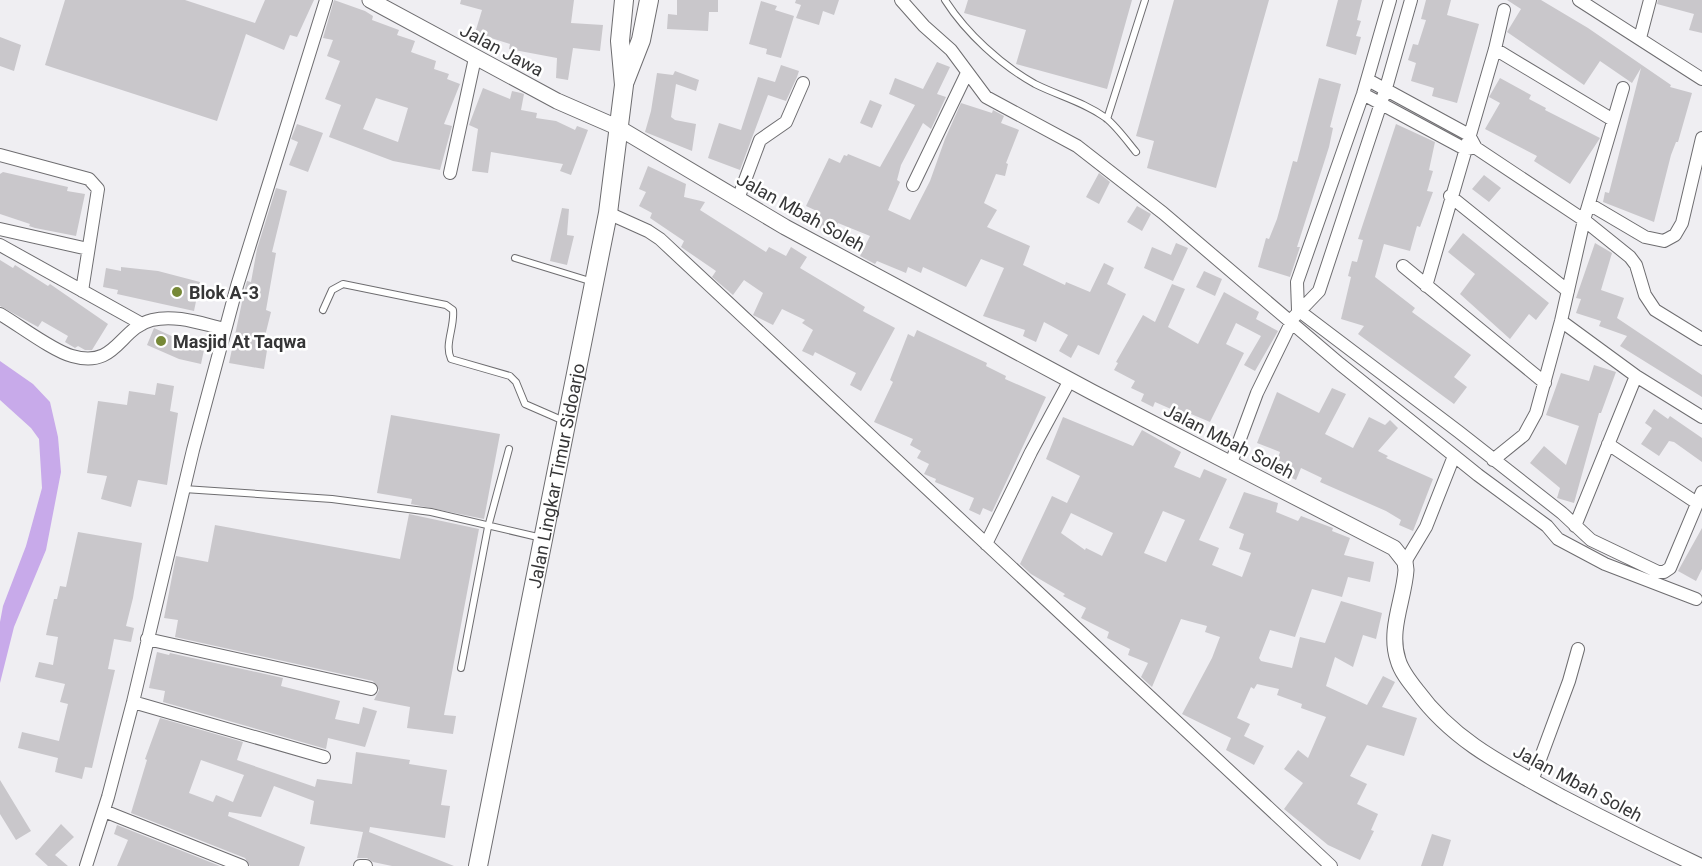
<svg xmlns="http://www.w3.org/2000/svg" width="1702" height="866" viewBox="0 0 1702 866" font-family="Roboto,sans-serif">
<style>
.water{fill:#c8aaea}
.building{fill:#c9c7cb;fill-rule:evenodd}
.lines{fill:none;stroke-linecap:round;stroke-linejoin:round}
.service-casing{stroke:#6e6d70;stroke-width:8}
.minor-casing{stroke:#6e6d70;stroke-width:14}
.tertiary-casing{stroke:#6e6d70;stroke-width:17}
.secondary-casing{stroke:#6e6d70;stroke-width:20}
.service{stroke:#fff;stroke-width:6}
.minor{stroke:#fff;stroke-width:12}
.tertiary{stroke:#fff;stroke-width:15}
.secondary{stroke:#fff;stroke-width:18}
.poi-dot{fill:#768837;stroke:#fff;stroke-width:2}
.labels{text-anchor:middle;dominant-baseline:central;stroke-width:5;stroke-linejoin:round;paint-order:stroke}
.street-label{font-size:18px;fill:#363637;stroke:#fff}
.poi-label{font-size:18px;font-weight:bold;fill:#363637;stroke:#fff;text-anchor:start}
</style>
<rect width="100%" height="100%" fill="#efeef2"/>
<path class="water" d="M0,361L33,384L50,402L58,437L61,472L46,550L14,627L0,683V622L3,606L26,546L42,488L39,439L31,428L0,400Z"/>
<path class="building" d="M65,0H185L255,23L265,0H314L297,37L290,35L284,50L246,34L217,121L45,65Z
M334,0L365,11L373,16L372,20L399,30L397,35L415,41L411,52L436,61L434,69L449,74L447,79L460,84L444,124L452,126L440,170L393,161L329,137L341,105L325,99L340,61L327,56L333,40L323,38ZM376,98L408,108L398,142L363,129Z
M461,0H574L571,23L603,25L600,51L573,48L568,80L556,78L557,58L509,49L510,44L475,33L482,10L460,4Z
M677,0H718V12H709L708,31L667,29L668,14L677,15Z
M796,0H839L834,15L823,11L819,25L796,18L801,5L795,3Z
M968,0H1132L1107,89L1016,64L1026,30L964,13Z
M1174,0H1269L1216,188L1147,168L1154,141L1136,136Z
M1338,0H1362L1357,20L1361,21L1356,36L1361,37L1356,55L1326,46Z
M1426,0H1451L1447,15L1479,24L1457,103L1432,96L1434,88L1411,81L1416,63L1408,60L1413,44L1418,45L1426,20L1421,19Z
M1507,0H1541L1588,28L1671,85L1670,87L1692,93L1678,142H1676L1671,155L1654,222L1603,202L1605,192L1609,193L1641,68L1632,83L1600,61L1584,85L1507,32L1521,9Z
M1658,0H1702V33L1689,30L1694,14L1657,4Z
M761,1L777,6L775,10L794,16L781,58L766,54L767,49L749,44Z
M0,37L21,45L14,71L0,66Z
M937,62L950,67L937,94L946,97L931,129L923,123L901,165L897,180L900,182L888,210L910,220L930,181L945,139L961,103L992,113L993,110L1004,116L1001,123L1019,130L1006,163L1008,164L1005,176L996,174L984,203L997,210L987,227L1030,246L1023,265L1065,285L1066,282L1090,292L1104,263L1114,268L1107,284L1126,294L1099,355L1078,345L1071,358L1059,351L1068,335L1044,322L1036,342L1023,336L1025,330L983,316L1004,268L981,259L966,287L923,267L921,273L908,267L906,273L877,261L875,264L860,256L870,236L838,223L830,235L814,224L819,212L806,206L829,158L840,163L844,155L847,156L848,154L880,167L915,105L889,94L895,78L923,89Z
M781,65L799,71L797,77L786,101L768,95L740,170L708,158L719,123L741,130L758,77L775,82Z
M675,71L699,80L696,91L676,84L671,117L675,120L696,124L692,151L645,132L651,111L657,73L673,75Z
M1319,78L1341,84L1330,127L1333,128L1329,147L1297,247H1300L1290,277L1258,267L1266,238L1269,239L1277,219L1293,161L1297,162Z
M1500,78L1531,95L1529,99L1546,108L1545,110L1600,138L1570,184L1534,161L1537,156L1485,129L1500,103L1489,97Z
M483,88L510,99L512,91L521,93L524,94L521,110L537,113L536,118L556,121L575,130L577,126L588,130L571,175L560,171L563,164L491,152L488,173L472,171L478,129L469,125Z
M870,100L882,105L872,128L860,123Z
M297,124L323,133L308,172L289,165L298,142L291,139Z
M1396,124L1435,142L1429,170L1433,171L1427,191L1433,192L1420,227L1417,226L1410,251L1384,244L1375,277L1415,308L1412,312L1471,355L1454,377L1467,387L1454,404L1358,334L1364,326L1341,319L1351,277L1348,276L1352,261L1357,262L1363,240L1358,239Z
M648,166L686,184L684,197L705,202L700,210L766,252L769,247L786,256L791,247L807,257L800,268L865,307L863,311L895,328L861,391L850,385L856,373L815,352L813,356L802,351L813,330L802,323L805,320L782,309L773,325L753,315L763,293L744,280L733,295L712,277L716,271L681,247L684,241L650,218L652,213L639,206L646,192L639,189Z
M3,172L68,187L67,191L85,194L76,236L35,228L29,226L30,224L0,214V174Z
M1099,173L1110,182L1099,204L1086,197Z
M1484,175L1501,188L1489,202L1472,189Z
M276,188L287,191L272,252L276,253L266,310L271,312L263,344H268L264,369L229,363L245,288L247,281L251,282L257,249Z
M1137,206L1151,214L1142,231L1127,222Z
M562,208L569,209L567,235L574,236L567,265L550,261Z
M1463,233L1549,303L1536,320L1529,314L1510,339L1460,294L1475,274L1448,252Z
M1176,243L1188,248L1173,281L1144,268L1152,247L1171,255Z
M1595,243L1612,253L1601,290L1624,298L1617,318L1702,375V397L1620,346L1627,336L1599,326L1601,321L1576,313L1581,299L1576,298Z
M0,260L13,268L15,265L48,286L50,284L108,324L92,350H85L78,346L75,348L65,342L68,336L42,321L38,327L0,306Z
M121,267L158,271L200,282L194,311L117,294L118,290L103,287L106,268L121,271Z
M1204,271L1222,279L1215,296L1196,287Z
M1172,284L1185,289L1168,327L1198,344L1224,292L1259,312L1256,319L1278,331L1255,371L1244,365L1261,336L1236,323L1226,344L1244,353L1210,422L1191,414L1189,417L1155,402L1153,407L1141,401L1144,394L1131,388L1135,381L1114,370L1118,363L1116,362L1143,315L1155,322Z
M154,328L176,338L174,343L204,350L201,364L179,359L147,345Z
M917,330L987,363L986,366L1006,376L1005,379L1046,397L992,512L983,508L980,515L969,510L974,498L935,482L936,479L924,474L929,464L917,458L921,451L910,445L913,439L874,422L893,382L890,380L908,334L914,337Z
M1594,365L1616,372L1601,413H1599L1574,503L1557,498L1560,488L1530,463L1544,446L1566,465L1579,426L1546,415L1561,373L1589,381Z
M157,383L174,386L170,411L178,413L167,485L138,480L131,507L101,499L107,476L87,473L98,401L127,405L129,391L155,395Z
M1332,388L1346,394L1325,434L1353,448L1369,417L1385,425L1390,420L1398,428L1378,451L1388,456L1386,458L1433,479L1413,531L1399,525L1401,520L1386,511L1320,482L1322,478L1301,468L1296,480L1284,474L1286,471L1275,466L1280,452L1257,443L1277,392L1319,413Z
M1654,409L1668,419L1670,416L1702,438V462L1674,442L1669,441L1659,456L1641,444L1652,428L1645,423Z
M391,415L500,434L484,519L411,504L412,499L377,493Z
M1063,417L1133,446L1142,430L1181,452L1174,467L1200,478L1204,469L1227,479L1199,540L1219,548L1212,565L1242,577L1251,553L1239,549L1244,534L1229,528L1244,492L1278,503L1276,512L1298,521L1301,516L1333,528L1332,531L1350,538L1344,555L1374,562L1370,582L1348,577L1342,597L1312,589L1295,637L1270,630L1259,658L1261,661L1292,668L1300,637L1325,643L1341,601L1382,613L1376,639L1363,635L1353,667L1335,657L1326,686L1367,705L1383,676L1395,682L1382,707L1417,718L1404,756L1367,745L1350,776L1367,784L1357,804L1378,814L1371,830L1374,831L1360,860L1328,845L1284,809L1303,783L1284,769L1298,750L1308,758L1326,717L1301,708L1302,704L1277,695L1279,689L1257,684L1254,689L1251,687L1237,718L1250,724L1244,736L1264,746L1254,765L1226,750L1231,738L1182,714L1212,658L1220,637L1205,632L1207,626L1181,619L1152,687L1141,677L1148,663L1128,655L1130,649L1107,638L1109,632L1081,618L1086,608L1063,596L1065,594L1031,574L1020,564L1052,496L1067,503L1080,476L1046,459ZM1163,511L1185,520L1166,562L1144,553ZM1071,513L1113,533L1102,556L1086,548L1085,550L1061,533Z
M409,514L479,529L444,715L456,716L453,734L407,728L410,707L374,700L379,690L373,681L175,637L178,620L164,618L176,556L208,562L215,525L400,559Z
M1702,528V569L1696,581L1678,571Z
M78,532L142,543L133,598L126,626L134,628L131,642L114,639L108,669L115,670L92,768L85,767L82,779L55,772L58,758L18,748L22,732L59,741L68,704L60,702L65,684L35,677L39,662L53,665L58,637L46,635L54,599H57L60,586L66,587Z
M157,652L169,655L170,653L283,678L281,686L340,701L335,719L359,724L363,707L377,711L365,747L328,738L326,749L163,702L165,691L149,688Z
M160,718L243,742L237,760L315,787L317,779L352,784L356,752L410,760L409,764L447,770L441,805L450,806L445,838L370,827L369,832L454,866H392L373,862L367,858H357L363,832L310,824L314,801L274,786L261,817L229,812L228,816L305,847L299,866H250L245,858L131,813L147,760L145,759ZM201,760L244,775L233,802L216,795L213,802L189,793Z
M0,780L31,831L16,840L0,814Z
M61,824L74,837L55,855L68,866H48L35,854Z
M117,825L220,866H117L128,840L114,834Z
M1432,834L1451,840L1443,866H1421Z"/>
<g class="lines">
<defs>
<path id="service" d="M945,0C966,33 1001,65 1035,84C1059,96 1084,102 1106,118C1117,127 1127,141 1136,152
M1107,119L1145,0
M515,258L593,282
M323,310L332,290L343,284L446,305L453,310C455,327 444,344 451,359L510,376L516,382L525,404L564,421
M184,489L332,499L431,512L542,538
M461,668L488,527L509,449"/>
<path id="minor" d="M901,0L924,26L951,50L986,97L1077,146L1163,213L1340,364L1478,475L1547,526L1558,539L1605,564L1696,599
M1390,0L1363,94L1297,282L1298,310L1459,432L1562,513L1591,540L1658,572H1664L1670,568L1702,492
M1579,0L1702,79
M1640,38L1650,0
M1495,49L1613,120
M1368,80L1469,135L1476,148L1584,220L1630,257L1636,265L1645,295L1655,310L1702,339
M1363,94L1465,149L1472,148
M0,155L89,179L98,189L82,291
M450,173L475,58
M913,185L967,73
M1450,196L1568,291
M738,199L760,140L786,122L803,83
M1589,204L1645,237L1664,241L1675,235L1682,223L1702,138
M608,213L648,231L660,239L1331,866
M0,229L88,249
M0,245L142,324
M1403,266L1545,383
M1426,286L1495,49L1504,10
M0,314C19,325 53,351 72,356C117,369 119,328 152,320C176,314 202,324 225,329
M1561,321L1636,376L1702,417
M1608,444L1697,503
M1493,460L1524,435L1536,413L1561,321L1584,220L1623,88
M1231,463L1257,393L1294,317L1319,291L1386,88L1411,0
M1575,526L1636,376
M986,544L1031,452L1070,380
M1405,562L1426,527L1454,456
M147,639L371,689
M133,702L324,757
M1532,781L1569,681L1578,649
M104,811L242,866
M86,866L108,797L133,702L193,450L237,286L326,0
M360,866H366"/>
<path id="tertiary" d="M370,0L557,101L619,128L785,227L1092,392L1394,548L1405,562L1406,570C1404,600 1388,630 1398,660C1401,671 1409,681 1417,691C1454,742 1507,767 1561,797C1607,821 1653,844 1700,866"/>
<g id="secondary">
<path d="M625,81L641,40L649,0"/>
<path id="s1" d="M478,866L608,213L624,85L620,41L624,0"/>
</g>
</defs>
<use href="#service" class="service-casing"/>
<use href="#minor" class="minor-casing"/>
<use href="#tertiary" class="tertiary-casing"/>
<use href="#secondary" class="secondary-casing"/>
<use href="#service" class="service"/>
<use href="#minor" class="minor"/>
<use href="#tertiary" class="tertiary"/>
<use href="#secondary" class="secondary"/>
</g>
<g class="poi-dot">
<circle cx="177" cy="292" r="6"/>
<circle cx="161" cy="341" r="6"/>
</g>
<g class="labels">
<g class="street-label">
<text transform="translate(502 50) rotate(28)">Jalan Jawa</text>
<text transform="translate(801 212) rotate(29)">Jalan Mbah Soleh</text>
<text transform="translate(1229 441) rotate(27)">Jalan Mbah Soleh</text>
<text stroke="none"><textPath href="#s1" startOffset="398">Jalan Lingkar Timur Sidoarjo</textPath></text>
<text transform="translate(1578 783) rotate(28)">Jalan Mbah Soleh</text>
</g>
<g class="poi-label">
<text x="189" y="292">Blok A-3</text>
<text x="173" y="341">Masjid At Taqwa</text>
</g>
</g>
</svg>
